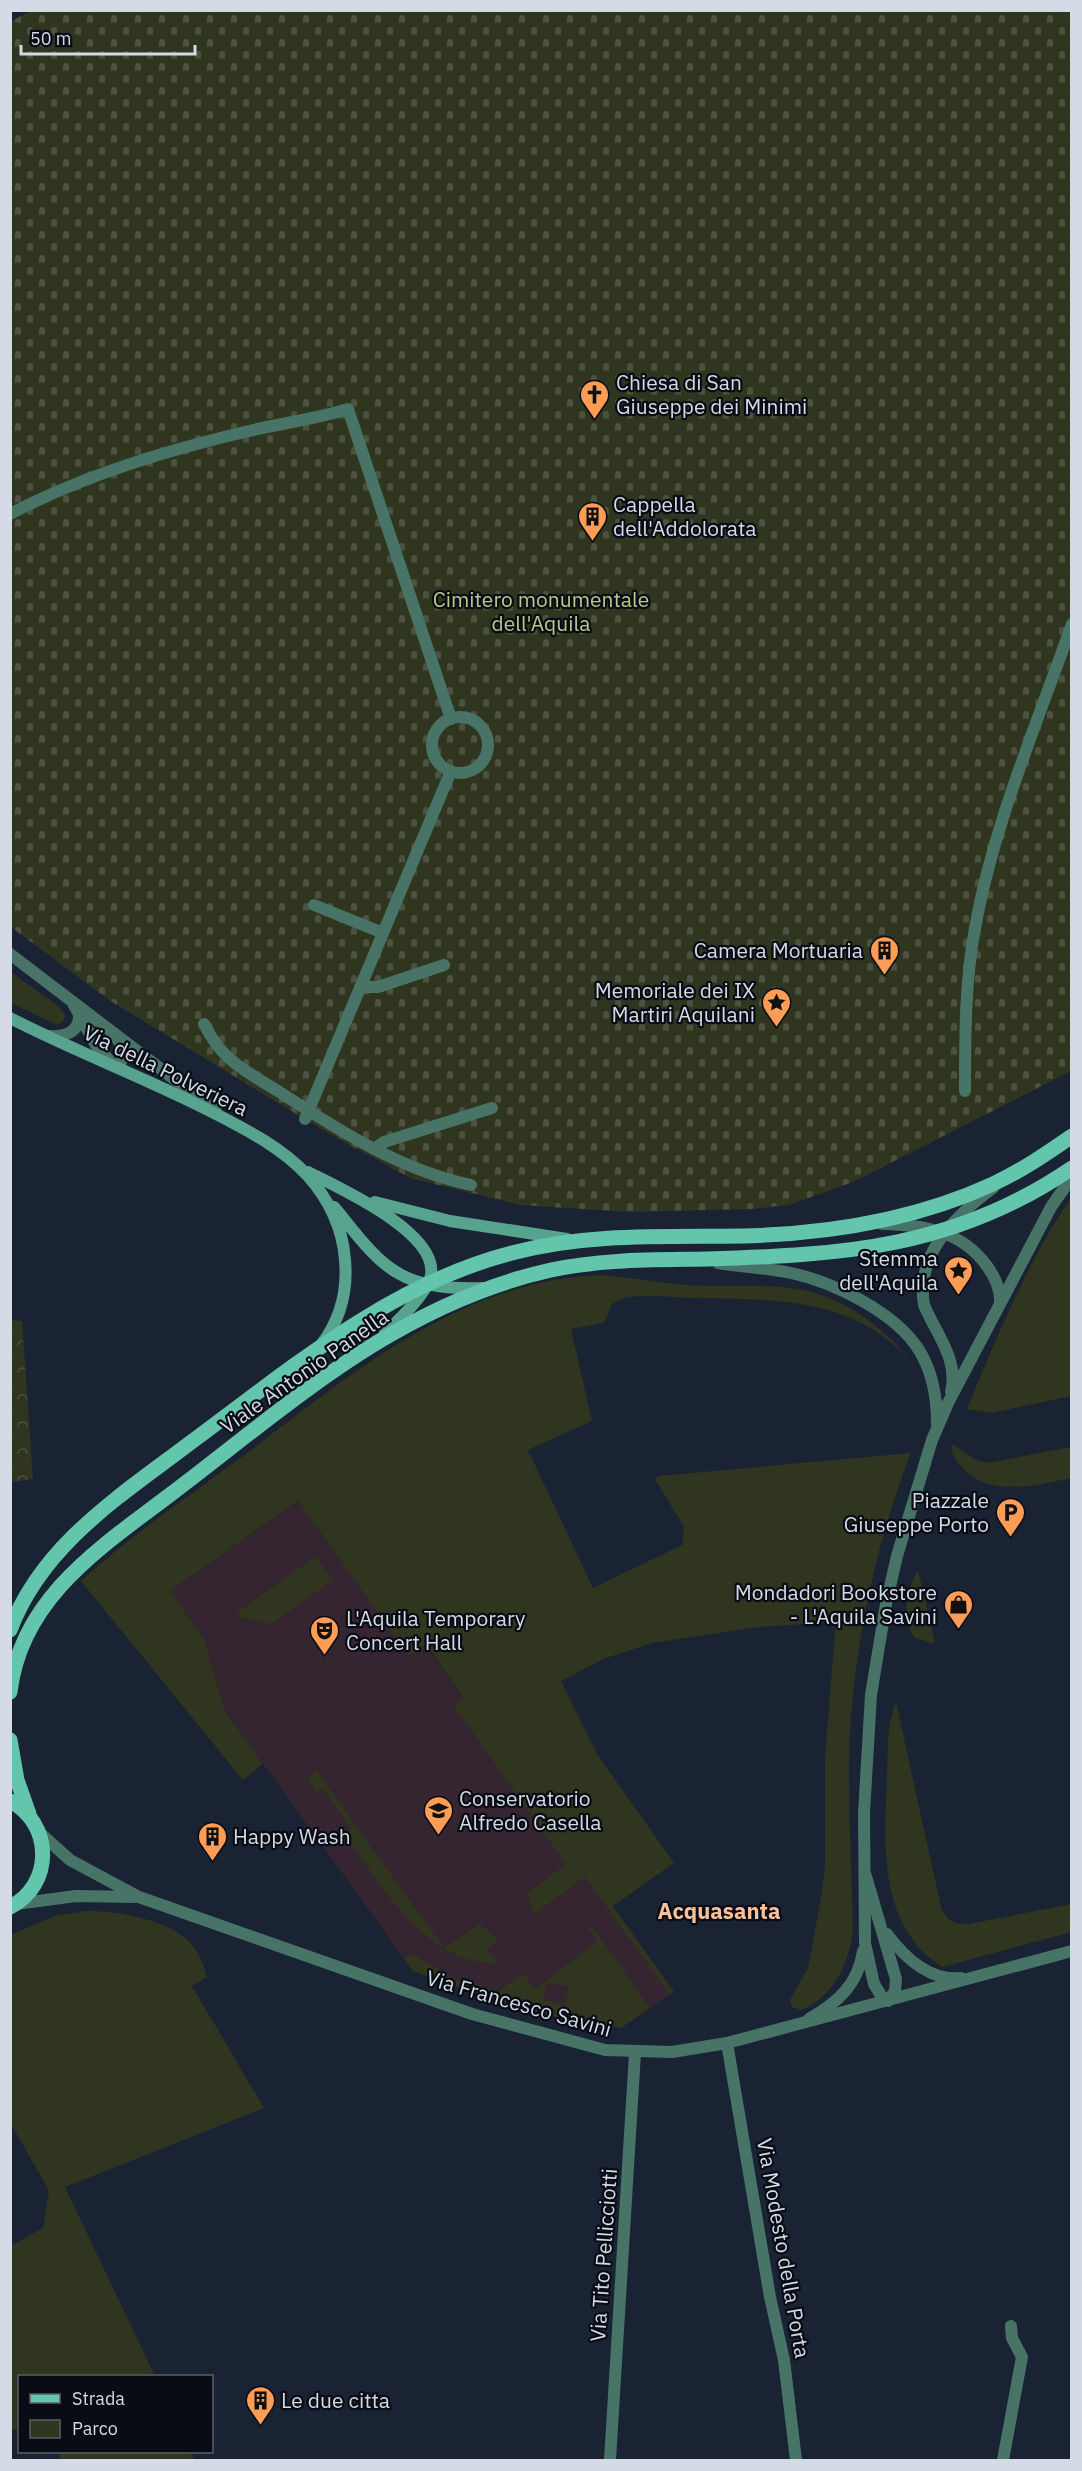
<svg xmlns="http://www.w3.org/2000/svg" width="1082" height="2471" viewBox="0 0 1082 2471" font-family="'IBM Plex Sans',sans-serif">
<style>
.education{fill:#342530}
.green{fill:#2f351e;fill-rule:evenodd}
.forest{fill:url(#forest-crowns)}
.cemetery{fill:url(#cemetery-stones)}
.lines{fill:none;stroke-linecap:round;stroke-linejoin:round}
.pedestrian{stroke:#477467;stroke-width:12}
.minor{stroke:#477467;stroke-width:12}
.tertiary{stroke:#477467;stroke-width:12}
.secondary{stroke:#58a38e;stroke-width:12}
.primary{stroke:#63c6ac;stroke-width:15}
.labels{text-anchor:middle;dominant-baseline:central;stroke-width:4.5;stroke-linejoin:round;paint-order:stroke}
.poi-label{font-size:21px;fill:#d4dbe6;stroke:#090c14;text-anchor:start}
.park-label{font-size:21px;fill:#b7ca89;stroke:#090c14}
.street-label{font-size:21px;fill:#d4dbe6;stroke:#090c14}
.neighbourhood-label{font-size:22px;font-weight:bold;fill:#f7c09b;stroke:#090c14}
</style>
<defs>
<pattern id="forest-crowns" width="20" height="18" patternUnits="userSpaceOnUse" patternTransform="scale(1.5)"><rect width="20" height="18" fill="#2f351e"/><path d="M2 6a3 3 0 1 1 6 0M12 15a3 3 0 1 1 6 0" fill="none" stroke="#4c523f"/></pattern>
<pattern id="cemetery-stones" width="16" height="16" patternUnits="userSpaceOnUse" patternTransform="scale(1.5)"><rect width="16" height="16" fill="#2f351e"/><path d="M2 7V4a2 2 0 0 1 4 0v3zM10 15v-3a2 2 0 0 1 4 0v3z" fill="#4c523f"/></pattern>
</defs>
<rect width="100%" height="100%" fill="#1a2334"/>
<path class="education" d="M298,1501L349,1572L366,1561L674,1992L621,2028L520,2010L413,1971L225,1711L204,1639L170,1591Z"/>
<path class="green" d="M11,972L57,1005L65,1014L64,1020L59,1024L53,1023L11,1003Z
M1071,1198V1396L991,1413L967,1409C996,1339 1028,1260 1071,1198Z
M601,1275C630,1277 659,1283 687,1285C724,1288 761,1283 797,1289C844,1296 888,1330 916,1368C861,1299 784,1300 705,1298C679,1298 652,1294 626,1297L612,1304L604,1323L571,1329L592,1421L528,1450L593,1588L682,1545L684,1527L655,1479L659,1476L911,1453C874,1547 852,1655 849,1757C848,1813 852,1870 853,1926C851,1960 835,1996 802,2010L792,2007L790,2000L808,1968L821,1898L825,1867V1756L836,1622L758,1627L652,1643L606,1658L561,1681L597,1754L674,1863L613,1906L674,1992L670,1995L585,1877L534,1914L527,1893L566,1864L454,1706L464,1698L426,1644L409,1656L298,1501L170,1591L204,1639L225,1711L263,1764L243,1780L81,1581C131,1535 188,1497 243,1456C350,1375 460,1280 601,1275Z
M953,1444L976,1460L988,1463L1071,1447V1478C1030,1487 973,1501 951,1450Z
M316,1556L333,1580L271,1624L239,1617L236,1613Z
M918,1570L935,1642L932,1643L915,1638C900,1619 907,1590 918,1570Z
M896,1702L941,1907C946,1920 955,1925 969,1924L1071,1904V1932L942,1967C878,1925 884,1847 887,1779C888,1753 886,1726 896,1702Z
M316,1770L444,1948L480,1924L499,1940L487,1949L499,1965C485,1963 471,1961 458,1956C408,1934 376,1878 345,1835L352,1829L322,1788L316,1793L308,1777Z
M85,1911C112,1910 163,1919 184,1937C197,1947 203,1962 207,1977L192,1986L264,2108L65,2187L155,2376H20L19,2429L11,2430V2246L43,2228L49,2191L11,2124V1935L54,1916Z
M592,1926L650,2008L621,2028L520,2010L413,1971L404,1959L412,1954L458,1980L499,1991L523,1973L535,1989L597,1942L588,1928ZM547,1982L569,1987L565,2005L543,2000Z
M59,2452H190L195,2460H60Z"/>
<path class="forest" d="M11,1320L22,1321L33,1479L11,1482Z"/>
<path class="cemetery" d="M32,10L1071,11V1071L853,1182L789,1205L751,1209L629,1212L520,1205L410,1178L326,1132L109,1000L15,930L10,925V22Z"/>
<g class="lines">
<path class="pedestrian" d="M10,514C82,476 171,449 249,431C282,423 316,419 348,409L451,719
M432 745a28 28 0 1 1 56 0a28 28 0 1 1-56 0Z
M314,905L383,933
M360,987H378L444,965
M204,1024C209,1033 214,1043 222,1051C237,1068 259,1079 278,1091C338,1130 400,1170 471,1185
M965,1091C965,1037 965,981 975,928C994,823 1037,724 1072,624
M305,1119L451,771
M374,1149L384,1142L492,1108"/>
<path class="minor" d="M10,954L216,1111
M74,1005L96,1045L113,1065L121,1062L125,1054L117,1038
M48,1036C64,1037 80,1033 79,1014
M882,1224C923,1225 961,1230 987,1266C995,1277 1001,1289 1000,1304
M718,1263C742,1267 767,1268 791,1273C833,1282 895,1312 919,1350C932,1371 937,1399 937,1424
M951,1392C959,1359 936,1334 924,1305C915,1254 956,1215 993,1188
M865,1873L896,1979L895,1991L888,2001L882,1997L874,1984L865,1943L864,1813L871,1695L886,1604L897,1556L932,1440L948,1403L1051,1207L1072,1177
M887,1934C905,1958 929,1981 961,1978
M809,2019C837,2003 858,1985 863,1951
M727,2043L770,2297L784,2360L796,2460
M610,2460L635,2053
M1003,2460L1022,2357L1012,2338L1011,2326"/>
<path class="tertiary" d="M39,1832L70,1860L139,1897L472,2014L605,2050L672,2052L727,2043L1072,1951
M16,1904L76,1896L135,1897"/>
<path class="secondary" d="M10,1018C76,1052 146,1078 212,1112C245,1129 281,1147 307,1175C328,1198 343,1228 345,1260C348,1292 340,1320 321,1345
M308,1172C339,1188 438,1232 431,1275C428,1293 398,1321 385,1333
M375,1202L450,1221L567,1239
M334,1207C352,1228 373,1259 398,1273C422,1288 456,1289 483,1288"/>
<path class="primary" d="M10,1630C42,1545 120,1496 190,1443C290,1369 393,1282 516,1252C591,1233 666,1237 742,1236C827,1234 915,1220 993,1184C1021,1171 1046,1154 1072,1136
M10,1692C21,1598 101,1547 171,1494C291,1403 398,1304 551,1270C602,1259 655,1260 707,1259C843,1255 955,1248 1072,1168
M10,1740L17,1780L29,1814
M10,1801C53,1823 54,1885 10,1907"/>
</g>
<defs>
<symbol id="church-pin" viewBox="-11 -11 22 30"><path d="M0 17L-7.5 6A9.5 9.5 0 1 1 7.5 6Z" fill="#fd9c55" stroke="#090c14"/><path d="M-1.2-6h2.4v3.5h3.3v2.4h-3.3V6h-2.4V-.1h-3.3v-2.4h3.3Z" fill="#111"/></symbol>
<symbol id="building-pin" viewBox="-11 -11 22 30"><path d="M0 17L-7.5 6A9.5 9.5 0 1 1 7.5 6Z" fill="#fd9c55" stroke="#090c14"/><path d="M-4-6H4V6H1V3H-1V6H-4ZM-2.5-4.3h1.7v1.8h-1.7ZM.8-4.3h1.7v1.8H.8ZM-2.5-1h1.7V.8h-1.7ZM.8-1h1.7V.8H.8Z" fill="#111"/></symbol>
<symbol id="sight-pin" viewBox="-11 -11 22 30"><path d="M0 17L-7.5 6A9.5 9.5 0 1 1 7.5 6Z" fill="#fd9c55" stroke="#090c14"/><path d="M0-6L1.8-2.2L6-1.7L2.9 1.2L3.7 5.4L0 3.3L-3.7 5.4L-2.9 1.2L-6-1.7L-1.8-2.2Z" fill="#111"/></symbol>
<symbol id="parking-pin" viewBox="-11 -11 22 30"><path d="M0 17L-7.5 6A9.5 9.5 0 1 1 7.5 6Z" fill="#fd9c55" stroke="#090c14"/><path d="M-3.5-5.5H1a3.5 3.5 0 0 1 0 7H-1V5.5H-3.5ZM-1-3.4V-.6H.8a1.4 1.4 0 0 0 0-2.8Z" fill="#111"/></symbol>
<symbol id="shop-pin" viewBox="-11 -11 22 30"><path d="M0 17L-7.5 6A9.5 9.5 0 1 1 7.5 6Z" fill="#fd9c55" stroke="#090c14"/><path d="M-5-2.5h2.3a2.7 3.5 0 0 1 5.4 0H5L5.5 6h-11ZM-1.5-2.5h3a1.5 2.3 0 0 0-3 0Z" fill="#111"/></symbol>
<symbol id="theatre-pin" viewBox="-11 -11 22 30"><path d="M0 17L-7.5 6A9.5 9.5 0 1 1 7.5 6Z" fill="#fd9c55" stroke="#090c14"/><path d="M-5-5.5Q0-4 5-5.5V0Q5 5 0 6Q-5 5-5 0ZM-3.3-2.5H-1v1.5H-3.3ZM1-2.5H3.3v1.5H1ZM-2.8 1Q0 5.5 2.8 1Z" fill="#111"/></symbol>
<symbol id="university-pin" viewBox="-11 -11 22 30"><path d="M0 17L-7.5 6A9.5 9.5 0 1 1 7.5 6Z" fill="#fd9c55" stroke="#090c14"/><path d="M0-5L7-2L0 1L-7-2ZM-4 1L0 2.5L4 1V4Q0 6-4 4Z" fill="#111"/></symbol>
</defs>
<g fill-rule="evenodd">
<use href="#church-pin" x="578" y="378" width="33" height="45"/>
<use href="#building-pin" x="576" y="500" width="33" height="45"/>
<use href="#building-pin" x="868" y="934" width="33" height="45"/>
<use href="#sight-pin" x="760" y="986" width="33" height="45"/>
<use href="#sight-pin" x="942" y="1254" width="33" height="45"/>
<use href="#parking-pin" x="994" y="1496" width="33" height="45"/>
<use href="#shop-pin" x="942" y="1588" width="33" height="45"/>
<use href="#theatre-pin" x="308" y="1614" width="33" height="45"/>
<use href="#university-pin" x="422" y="1794" width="33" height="45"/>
<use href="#building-pin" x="196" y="1820" width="33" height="45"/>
<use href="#building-pin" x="244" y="2384" width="33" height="45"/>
</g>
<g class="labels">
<g class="poi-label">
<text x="616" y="382">Chiesa di San<tspan x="616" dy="24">Giuseppe dei Minimi</tspan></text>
<text x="613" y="504">Cappella<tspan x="613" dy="24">dell'Addolorata</tspan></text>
<text x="863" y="950" text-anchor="end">Camera Mortuaria</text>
<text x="755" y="990" text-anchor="end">Memoriale dei IX<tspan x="755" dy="24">Martiri Aquilani</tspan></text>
<text x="938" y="1258" text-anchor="end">Stemma<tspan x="938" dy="24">dell'Aquila</tspan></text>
<text x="989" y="1500" text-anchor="end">Piazzale<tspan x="989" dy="24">Giuseppe Porto</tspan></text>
<text x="937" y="1592" text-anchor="end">Mondadori Bookstore<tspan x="937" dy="24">- L'Aquila Savini</tspan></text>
<text x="346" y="1618">L'Aquila Temporary<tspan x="346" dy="24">Concert Hall</tspan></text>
<text x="459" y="1798">Conservatorio<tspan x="459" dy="24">Alfredo Casella</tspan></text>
<text x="233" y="1836">Happy Wash</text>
<text x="281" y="2400">Le due citta</text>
</g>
<g class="park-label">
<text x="541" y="599">Cimitero monumentale<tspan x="541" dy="24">dell'Aquila</tspan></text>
</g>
<g class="street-label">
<text transform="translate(166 1070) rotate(26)">Via della Polveriera</text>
<text transform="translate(304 1371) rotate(-35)">Viale Antonio Panella</text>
<text transform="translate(519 2003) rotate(16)">Via Francesco Savini</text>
<text transform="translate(784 2248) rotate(80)">Via Modesto della Porta</text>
<text transform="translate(603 2255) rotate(-86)">Via Tito Pellicciotti</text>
</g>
<g class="neighbourhood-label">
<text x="719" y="1910">Acquasanta</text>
</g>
</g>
<rect width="1082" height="2471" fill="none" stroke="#d4dbe6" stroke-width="24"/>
<rect x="18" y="2375" width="195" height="78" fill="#090c14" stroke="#5a5f68" stroke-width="1.5"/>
<rect x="30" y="2394" width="30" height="9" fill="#63c6ac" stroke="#5a5f68" stroke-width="1.5"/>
<text x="72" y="2405" font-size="18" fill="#d4dbe6">Strada</text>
<rect x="30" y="2420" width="30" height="18" fill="#2f351e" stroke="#5a5f68" stroke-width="1.5"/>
<text x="72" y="2435" font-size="18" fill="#d4dbe6">Parco</text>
<path d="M21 45v9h174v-9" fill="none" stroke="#d4dbe6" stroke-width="3"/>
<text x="30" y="45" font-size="18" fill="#d4dbe6" stroke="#090c14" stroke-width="4.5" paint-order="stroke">50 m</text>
</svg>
